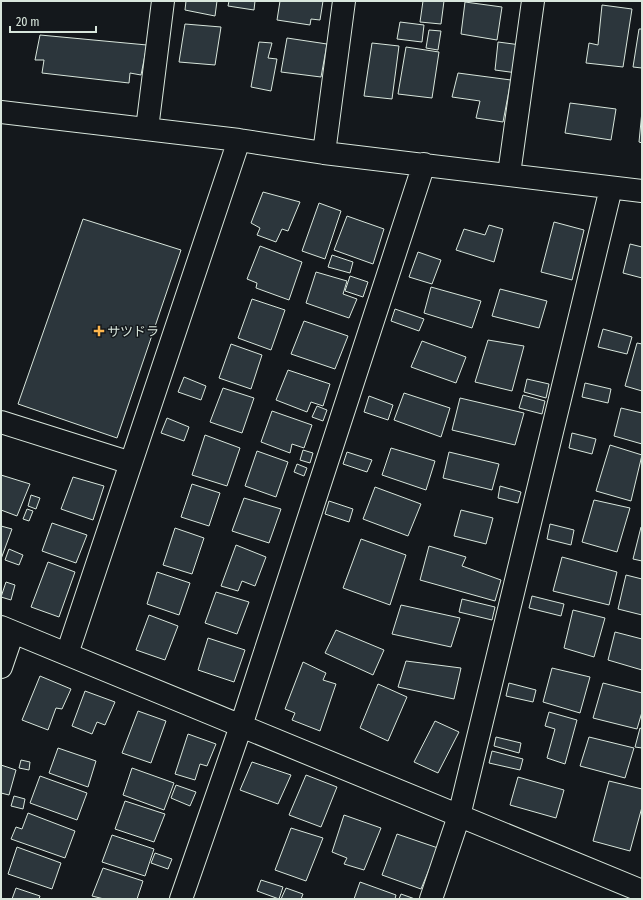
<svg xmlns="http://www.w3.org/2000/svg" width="643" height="900" viewBox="0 0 643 900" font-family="'Fira Sans Condensed','Noto Sans JP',sans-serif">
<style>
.building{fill:#2c363c;stroke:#d8e6dc}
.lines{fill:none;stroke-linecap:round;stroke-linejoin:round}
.minor-casing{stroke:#d8e6dc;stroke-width:24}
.minor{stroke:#14181c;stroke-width:22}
.poi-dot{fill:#ffb74d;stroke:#14181c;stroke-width:1.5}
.labels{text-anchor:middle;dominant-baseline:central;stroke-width:3;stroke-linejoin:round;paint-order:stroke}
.poi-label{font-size:13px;fill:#d8e6dc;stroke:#14181c;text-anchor:start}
</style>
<rect width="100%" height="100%" fill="#14181c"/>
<path class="building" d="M186,1H217L215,16L185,10Z
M229,1H255L254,10L228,6Z
M280,1H323L320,20L311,19L310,25L277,20Z
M423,1H444L441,24L420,22Z
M465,2L502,7L497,40L461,34Z
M602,5L632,9L623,67L586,63L589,43L598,45Z
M400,22L424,25L422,42L397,39Z
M185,24L221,27L215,65L179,62Z
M639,29H642V68L633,67Z
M429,30L441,31L438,50L426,48Z
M40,35L147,45L141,75L130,73L129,83L42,73L44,60H35Z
M287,38L327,44L321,77L281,72Z
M259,42L272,43L268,58L277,59L271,91L251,87Z
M498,42L521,45L517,73L495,70Z
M372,43L399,46L392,99L364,96Z
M406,47L439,52L432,98L398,94Z
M458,73L511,80L503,122L476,118L480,101L452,97Z
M570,103L616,109L611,140L565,133Z
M642,111V143L639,142Z
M263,192L300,202L288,231L282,229L276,242L257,235L260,228L251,223Z
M319,203L341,211L325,259L302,251Z
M347,216L384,229L373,264L334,250Z
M83,219L181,250L117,438L18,404Z
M554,222L584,230L572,280L541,272Z
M489,225L503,229L494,262L456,250L464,229L485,235Z
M630,244L642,247V278L623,273Z
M260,246L302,262L289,300L256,288L257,283L247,279Z
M418,252L441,260L432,284L409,277Z
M332,255L353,262L350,273L328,267Z
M316,272L347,281L343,294L357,299L349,318L306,303Z
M350,276L368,282L363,297L345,291Z
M431,287L481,301L472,328L424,313Z
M500,289L547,301L539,328L492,316Z
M252,299L285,310L271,350L238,338Z
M395,309L424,319L419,331L391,321Z
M304,321L348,336L335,369L291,354Z
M603,329L632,337L627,354L598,347Z
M488,340L524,346L512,391L475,382Z
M422,341L466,357L456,383L411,367Z
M637,343L642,344V391L625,386Z
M231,344L262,355L251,389L219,378Z
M288,370L330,384L323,406L311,402L307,412L276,400Z
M184,377L206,386L201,400L178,392Z
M527,379L549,384L546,398L524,392Z
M585,383L611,389L608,403L582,397Z
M223,388L254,398L242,433L210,422Z
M404,393L450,408L441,437L394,420Z
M523,395L545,401L542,414L519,408Z
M369,396L393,405L388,420L364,412Z
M460,398L524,413L515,445L452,430Z
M317,406L327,410L323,421L312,417Z
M621,408L642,413V444L614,436Z
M272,411L312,425L304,448L292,444L290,453L261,442Z
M167,418L189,427L184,441L161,433Z
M572,433L596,439L592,454L569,448Z
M205,435L240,448L227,486L192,475Z
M610,445L642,455L631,501L596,491Z
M391,448L435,461L426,490L382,475Z
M303,450L313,453L310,463L300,460Z
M257,451L288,462L276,497L245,486Z
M347,452L372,460L367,472L343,464Z
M449,452L499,464L492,490L443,478Z
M297,464L307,468L304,476L294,472Z
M1,475L30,484L17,516L1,510Z
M73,477L104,486L93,520L61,509Z
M192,484L220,493L209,526L181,517Z
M500,486L521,492L518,503L498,498Z
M375,487L421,504L408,536L363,519Z
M31,495L40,498L36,509L28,506Z
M244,498L281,509L269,543L232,531Z
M594,500L630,508L617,552L582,542Z
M329,501L353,509L349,522L325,514Z
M27,509L33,511L29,521L23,519Z
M461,510L493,518L486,544L454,536Z
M52,523L87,535L76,563L42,551Z
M550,524L574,530L571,545L547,539Z
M1,526L12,529L1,559Z
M641,527H642V561L633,559Z
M175,528L204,538L192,574L163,565Z
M361,539L406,555L390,605L343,588Z
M236,545L266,557L255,586L242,581L238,591L221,586Z
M429,546L466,557L462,566L501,580L495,601L420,580Z
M9,549L23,555L19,565L5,560Z
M562,557L617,572L609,605L553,591Z
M48,562L75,572L59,617L31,607Z
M157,572L190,583L179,615L147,604Z
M626,575L642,579V615L618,609Z
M6,582L15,585L11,600L1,597Z
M216,592L249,602L237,634L205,623Z
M532,596L564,604L561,616L529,608Z
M462,599L495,607L492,620L459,612Z
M401,605L460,618L451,647L392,634Z
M573,610L605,618L594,657L564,648Z
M149,615L178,626L165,660L136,650Z
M336,630L384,650L373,675L325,653Z
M615,632L642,639V670L608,660Z
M208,638L245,650L234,682L198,670Z
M406,661L461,668L454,699L398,687Z
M303,662L326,673L323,680L336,684L320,731L292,720L295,713L285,709Z
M552,668L590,677L580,713L543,702Z
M40,676L71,689L62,709L56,708L48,730L22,720Z
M509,683L536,690L533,702L506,696Z
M603,683L642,693V712L637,729L593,718Z
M378,684L407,697L388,741L360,728Z
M85,691L115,702L105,725L97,722L92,734L72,726Z
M138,711L166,721L151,763L122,753Z
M549,712L577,720L565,764L547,758L555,729L545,726Z
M435,721L459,732L438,773L414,762Z
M640,728L642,729V748L635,747Z
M188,734L216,744L207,766L200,764L195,780L175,774Z
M496,737L521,743L519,753L494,746Z
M589,737L634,748L625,778L580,766Z
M58,748L96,761L88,787L49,773Z
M492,751L523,759L520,770L489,763Z
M21,760L30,762L29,770L19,768Z
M252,762L291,775L278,804L240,790Z
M1,765L16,770L9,795L1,793Z
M132,768L174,783L164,810L123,795Z
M306,775L337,787L321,827L289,815Z
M40,776L87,793L77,820L30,803Z
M518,777L564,790L556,818L510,805Z
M609,781L642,789V807L630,851L593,841Z
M176,785L196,792L190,806L171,798Z
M14,796L25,799L23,809L11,806Z
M125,801L165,814L154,842L115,829Z
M28,813L75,831L65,858L11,839L16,827L22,829Z
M344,815L381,828L364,870L344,864L347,858L332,852Z
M291,828L323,838L306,881L275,870Z
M397,834L438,848L421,889L382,875Z
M112,835L154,849L145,876L102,862Z
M17,847L61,863L52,889L8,874Z
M155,853L172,859L168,869L151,863Z
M103,868L143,881L137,899H104L92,896Z
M261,880L283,887L279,899L257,891Z
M360,882L396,895L395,899H354Z
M16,888L40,896L39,899H12Z
M286,888L303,894L301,899H281Z
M401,894L415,899H399Z"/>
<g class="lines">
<defs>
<path id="minor" d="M1,112L239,140L324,153L642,191
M147,129L163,1
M324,153L344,1
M509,174L533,1
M1,422L131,463
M1,627L642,891
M67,654L239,140
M1,667L13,632
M181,899L241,726L424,164
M431,899L459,816L611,188"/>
</defs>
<use href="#minor" class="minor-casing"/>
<use href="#minor" class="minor"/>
</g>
<path class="poi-dot" d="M97 325h4v4h4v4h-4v4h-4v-4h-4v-4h4z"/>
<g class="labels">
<g class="poi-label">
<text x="107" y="331">サツドラ</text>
</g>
</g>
<rect width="643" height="900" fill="none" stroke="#d8e6dc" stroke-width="4"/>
<path d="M10 26v6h86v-6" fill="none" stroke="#d8e6dc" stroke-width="2"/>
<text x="16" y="26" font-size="12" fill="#d8e6dc" stroke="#14181c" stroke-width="3" paint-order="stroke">20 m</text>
</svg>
